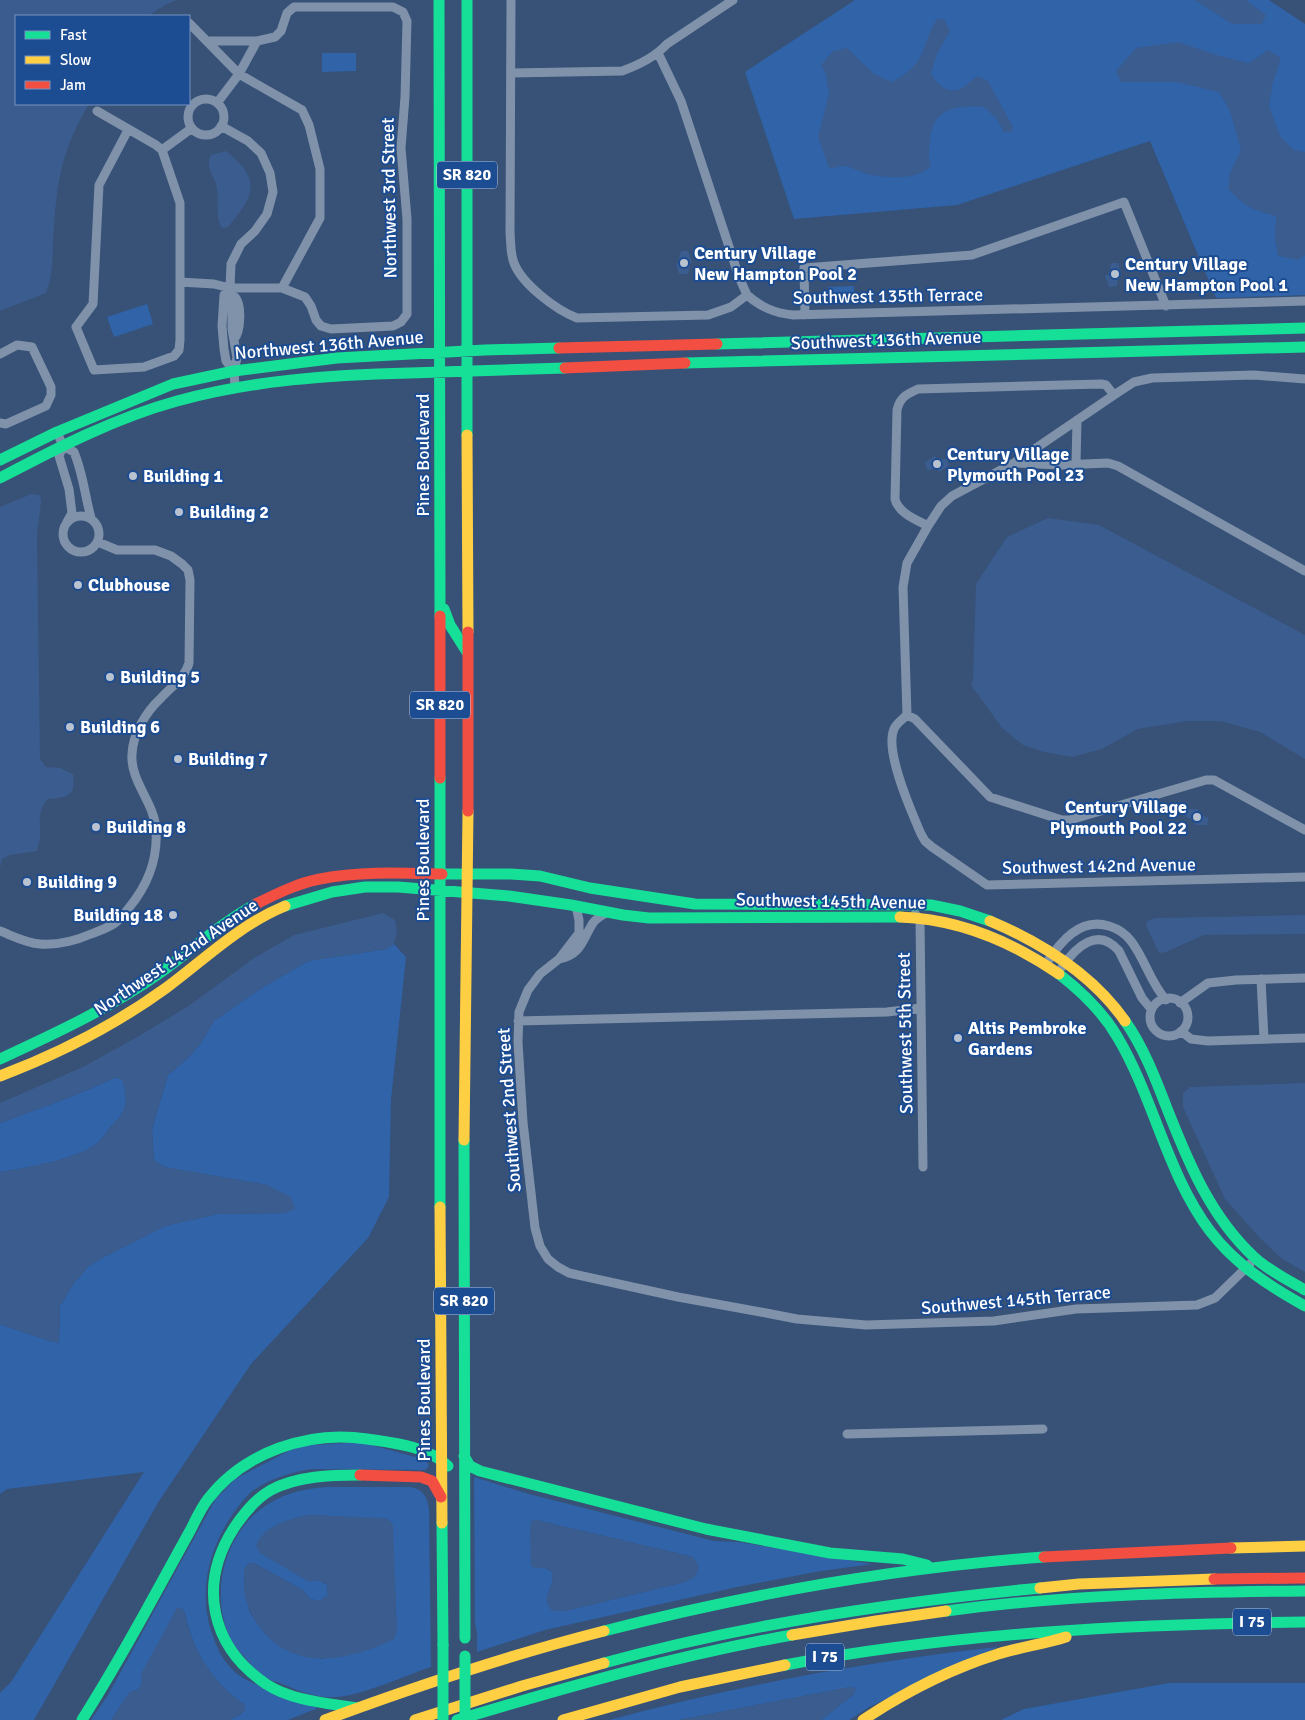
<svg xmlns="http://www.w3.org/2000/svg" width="1305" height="1720" viewBox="0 0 1305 1720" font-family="Signika,sans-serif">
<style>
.green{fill:#3063a8;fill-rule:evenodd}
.water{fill:#3b5c8e}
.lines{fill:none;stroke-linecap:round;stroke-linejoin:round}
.street{stroke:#7f92aa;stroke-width:9}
.fast{stroke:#16e098;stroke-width:11}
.slow{stroke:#ffcf43;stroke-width:11}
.jam{stroke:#f24e42;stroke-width:11}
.fast-bridge{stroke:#16e098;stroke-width:11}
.poi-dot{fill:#b9c2cf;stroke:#1c4c92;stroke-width:2}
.labels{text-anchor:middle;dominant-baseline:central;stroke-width:4;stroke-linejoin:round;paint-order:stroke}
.shield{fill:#1c4c92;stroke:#bbc9de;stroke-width:1}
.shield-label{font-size:16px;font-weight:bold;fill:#fff}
.street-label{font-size:18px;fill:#fff;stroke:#1c4c92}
.poi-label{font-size:18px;font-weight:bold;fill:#fff;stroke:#1c4c92;text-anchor:start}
</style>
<rect width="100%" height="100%" fill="#375177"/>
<path class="green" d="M855,0H1269L1305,24V295L1216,298L1150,141L957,205L794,219L745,72Z
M322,53H356V71L322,72Z
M854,286V299H828V287Z
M147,304L153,324L114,337L107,317Z
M394,944L406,957L391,1100L389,1197L368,1238L251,1364L159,1501L34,1720H0V1693L11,1682L144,1472L7,1489L0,1494V1324L44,1339L59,1343L60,1306L73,1284L89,1266L100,1259L165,1226L217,1214L285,1213L267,1185L164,1167L154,1160L152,1129L168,1075L187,1059L201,1043L214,1021L260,989L308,961L386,949Z
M117,1077L123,1081C129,1107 126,1111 109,1129C105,1134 101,1140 96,1144C76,1160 25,1168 0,1172V1123L73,1096Z
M360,1442L426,1460L429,1466L425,1470L311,1469C292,1472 262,1481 248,1495C212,1534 194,1589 214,1639C218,1651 225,1663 234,1671C247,1685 298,1700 318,1708L288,1720H229L241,1714L245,1705C210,1681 193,1651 184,1610L177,1608L162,1637L141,1686L137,1690L130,1692L111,1720H91L108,1695L215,1500L235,1479L298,1446Z
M474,1477L529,1494L714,1541L739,1542L872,1564L815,1572L737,1587L545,1630L477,1652V1633L475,1623ZM536,1520L693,1557L685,1582L565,1611H553C539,1598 556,1587 552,1572L544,1567H533Z
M328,1487H410C423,1489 427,1496 429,1509L431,1667C404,1676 363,1695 337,1697C317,1698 303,1693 285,1685C278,1682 267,1680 261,1674C254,1669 235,1647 231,1640C207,1591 226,1524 277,1499C293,1491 310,1488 328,1487ZM310,1515L387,1519L323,1659C295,1656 273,1647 257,1623C254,1618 249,1612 248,1606C247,1592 249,1577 249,1563H254L304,1591L310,1599L320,1601L328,1595L327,1585L319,1580L314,1581L266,1532L286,1521Z
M998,1647L869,1707L849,1720H821L854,1694L850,1687L679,1720H609C737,1686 867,1661 998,1647Z
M1169,1683H1305V1720H1001L1024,1709Z"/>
<path class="water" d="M0,0H177L165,5L148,16H16V104H89C63,148 57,178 54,228C52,249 54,274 46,293L0,311Z
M1195,0H1246L1266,15L1262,24H1232Z
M937,19H944L950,31L937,54L931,73C936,84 947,94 960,89C966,86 972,80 977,76L988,81L1013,127L1012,132H1004L996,118L984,107C954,106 932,107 930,143C929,151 928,158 931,166C917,181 885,178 867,174C860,172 852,167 845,166C840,166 835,168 829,168L818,137L829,94L826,74L821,65L833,51L847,48L874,74L892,82C928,63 919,49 937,19Z
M1178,42L1220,56L1249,63L1268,50L1281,58L1273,82L1269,106L1280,136L1294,150L1305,152V255L1298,260L1278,256L1275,240L1276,216C1253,210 1244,207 1228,188L1230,173L1241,150L1230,111L1219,92L1176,82H1121L1116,71L1136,48Z
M226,151C262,180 255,195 228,227L222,228C215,219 219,200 217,189C216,177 204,168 211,155Z
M681,251H688L692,263L690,265L688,274H679L676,264L678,262Z
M1111,263H1118L1122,275L1118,276L1117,286L1109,287L1105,276L1109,274Z
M935,456L937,459H947L949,466L939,472L937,469L927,470L925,462Z
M31,494L40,495L41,502L37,535L40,759L46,767L60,768L73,774C76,797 67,797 48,799C36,812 41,823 40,839C39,843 38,847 37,851L10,855L2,859L0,868V507Z
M1048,518L1099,525L1305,635V759L1260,732L1220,721H1187L1138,729L1102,749L1072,757L1044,752L1023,745L1002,728L971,685L973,680L976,584L1007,537Z
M1187,809H1198L1199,814L1209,818L1207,825H1196L1194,821L1185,816Z
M383,913L395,920L397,932L394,944L386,949L308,961L260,989L214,1021L201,1043L187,1059L168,1075L152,1129L154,1160L164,1167L267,1185L291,1197L295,1209L285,1213L217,1214L165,1226L100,1259L89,1266L73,1284L60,1306L59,1343L44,1339L0,1324V1172C25,1168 76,1160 96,1144C101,1140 105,1134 109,1129C126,1111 129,1107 123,1081L116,1077L73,1096L0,1123V1103L83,1067L139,1036L190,1005L254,958L294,935Z
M1305,915V934L1204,935L1166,952L1159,953L1146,926L1147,921L1155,918Z
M1305,1083V1272L1281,1258L1258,1236L1225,1199L1183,1107V1093L1190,1087Z
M310,1515L381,1518C387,1519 391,1520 393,1526L397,1631L394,1639C348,1661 293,1673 259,1626C248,1610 242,1594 244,1576C244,1568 245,1563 254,1563L304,1591L310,1599L320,1601L328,1595L327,1585C322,1580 316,1580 309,1582L260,1553L256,1546C263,1525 292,1518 310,1515Z
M536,1520L693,1557L698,1564C699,1575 695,1578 685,1582L565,1611H553C539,1598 556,1587 552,1572L549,1569L532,1567L531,1565L530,1529L531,1521Z
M179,1607L184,1610C191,1649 212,1682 245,1705V1711L229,1720H111L130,1692L137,1690L141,1686V1674L177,1608Z
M850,1687L856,1688L854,1694L821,1720H679Z"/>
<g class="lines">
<path class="street" d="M511,0L510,232C511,243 510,253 514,263C522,284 556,310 577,318L708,315L731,307L747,295C761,307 774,313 793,315L1305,301
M189,23L239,74L302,110L309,125L320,169V218L282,288
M207,41H257
M658,53L681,101L739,277L747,295
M511,73L622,71C639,65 655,57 667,44L733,0
M188 117a18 18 0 1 1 36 0a18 18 0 1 1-36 0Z
M97,111L156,145L162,150
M221,126L248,141L261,153L270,173L273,192L267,214L255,231L241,244L231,264L230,288L232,296V329L237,358L234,371L235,387
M128,130L99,185L93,304L76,327L94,370L144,367L174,356L179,350L180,340V203L162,150L192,128
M180,282L214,284L230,288H282L305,297L311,306L316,320L321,326L331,329L393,326L401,322L407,314V219L401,148L405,97L407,21L403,12L393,7H294L287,13L281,31L275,37L257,41L239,74L217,103
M230,288L224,295L222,326L224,349L226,361L234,371
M232,296L235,297C242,304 241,332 234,339
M805,315L804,268L972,255L1124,202L1166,306
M0,354L17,345L32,347L51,387V395L46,406L6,424L0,423
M57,432L63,446L74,452C83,473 85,496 91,518
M63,446L59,456L69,489L72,513L67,522
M1014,463L1114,395
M1076,464L1077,420
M63 534a18 18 0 1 1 36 0a18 18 0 1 1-36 0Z
M928,526L941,506L952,496L1014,463L1061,465L1108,463L1118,466L1305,571
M907,715L903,587L907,563L928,526C917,520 898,513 895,499L897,410C900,397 907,394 918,389L1101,384L1106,385L1114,395L1134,382L1152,378L1254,375L1305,379
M907,715C903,719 896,724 894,729C884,751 912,813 921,834L925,841L932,847L987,885L1305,877
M907,715L915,719L990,797L1062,820H1070L1206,780H1214L1305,830
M576,906L579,920V933L559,959L540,974L528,990L519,1012L518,1042L523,1122L535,1228L540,1246L548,1259L558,1267L569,1273L678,1297L766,1313L797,1319L866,1325L994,1321L1076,1309L1197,1305L1215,1298L1250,1264
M915,914L920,919L923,1167
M0,931C13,936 26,943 40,944C57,945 75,941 91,934C99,931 108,928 115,923C121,919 124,914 128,909C148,885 158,860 156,829C154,802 130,781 132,754C133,733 146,712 161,698C171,687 185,678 189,663L190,580L188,570L182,564L171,556L155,550H117L98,542
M559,959C582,954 582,940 593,923C596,918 603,915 608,912
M1046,964C1060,942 1080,917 1109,926C1119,929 1125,933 1131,941C1145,959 1150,982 1166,1000
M1062,967C1076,947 1098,926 1119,951L1142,998L1151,1009
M1261,979L1264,1039
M1150 1017a19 19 0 1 1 38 0a19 19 0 1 1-38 0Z
M1180,1003L1208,983L1236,980L1305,978
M518,1021L887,1012L921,1008
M1181,1031L1191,1039L1208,1041L1305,1038
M847,1434L1043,1429"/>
<path class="fast" d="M439,0L440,616
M467,0V435
M717,344L1305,328
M685,363L1305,347
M0,460L57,432L173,384L234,371L337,358L485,350L559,348
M0,478C57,448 115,418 177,401C253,380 331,375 410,373C462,371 513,370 565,368
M444,609L450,625L467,652
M440,778V1207
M442,874H511L540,876L590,888L695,904L931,905L960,911L990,921
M285,906L332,892L365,887H398L509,896L571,905L623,915L649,918L900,917
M1059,974C1082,992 1104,1013 1118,1038C1154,1099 1167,1174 1210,1231C1235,1264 1269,1286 1305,1306
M1125,1021C1144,1048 1156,1080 1168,1111C1189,1164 1211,1217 1254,1257C1269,1271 1288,1280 1305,1290
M0,1059C54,1034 108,1009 157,975C190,952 220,923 256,904
M464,1140L465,1638
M464,1456L470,1466L480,1471L706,1529L830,1553L903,1559L927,1565
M442,1523L443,1645
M946,1611C1065,1595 1185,1592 1305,1591
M604,1631C748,1594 895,1568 1044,1557
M604,1663C746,1624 893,1602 1040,1588
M785,1665C957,1633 1131,1624 1305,1622
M357,1708C327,1703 292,1701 266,1684C210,1646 198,1584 234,1528C244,1513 255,1499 271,1490C297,1476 331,1475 360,1475
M82,1720C109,1677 134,1633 158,1589C169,1569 180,1549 191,1529C196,1519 201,1508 208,1499C244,1452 309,1430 367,1439C394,1443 427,1446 448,1466
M457,1720C567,1687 678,1655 792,1635"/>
<path class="slow" d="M467,435L468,632
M900,917C959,919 1011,941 1059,974
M990,921C1042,943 1092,974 1125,1021
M0,1076C58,1054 115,1025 166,988C205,959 239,925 285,906
M464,1140L468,811
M440,1207L442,1523
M1231,1548L1305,1546
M1040,1588L1079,1584L1214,1579
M792,1635L876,1621L946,1611
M325,1720C417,1686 509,1655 604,1631
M415,1720L522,1686L604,1663
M563,1720L680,1687L785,1665
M863,1720C905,1692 950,1669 998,1654C1021,1647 1044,1644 1066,1637"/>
<path class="jam" d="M559,348L717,344
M565,368L685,363
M468,632V811
M440,778V616
M256,904C276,894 298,883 320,879C360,871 402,873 442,874
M360,1475L421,1477L432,1481L441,1497
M1044,1557L1231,1548
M1214,1579L1305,1578"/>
<path class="fast-bridge" d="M443,1645V1720
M465,1656V1720"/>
</g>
<g class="poi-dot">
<circle cx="684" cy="263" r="5"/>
<circle cx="1115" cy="274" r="5"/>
<circle cx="937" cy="464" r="5"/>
<circle cx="133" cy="476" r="5"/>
<circle cx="179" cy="512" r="5"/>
<circle cx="78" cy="585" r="5"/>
<circle cx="110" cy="677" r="5"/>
<circle cx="70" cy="727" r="5"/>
<circle cx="178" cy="759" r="5"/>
<circle cx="1197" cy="817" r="5"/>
<circle cx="96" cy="827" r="5"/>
<circle cx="27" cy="882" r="5"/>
<circle cx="173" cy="915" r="5"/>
<circle cx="958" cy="1038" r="5"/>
</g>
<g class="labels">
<g class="shield">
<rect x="437" y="161.5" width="60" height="27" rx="4"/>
<rect x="410" y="691.5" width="60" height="27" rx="4"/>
<rect x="434" y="1287.5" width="60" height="27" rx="4"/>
<rect x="1233" y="1608.5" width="38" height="27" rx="4"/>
<rect x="806" y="1643.5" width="38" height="27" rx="4"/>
</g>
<g class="shield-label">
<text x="467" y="175">SR 820</text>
<text x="440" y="705">SR 820</text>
<text x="464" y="1301">SR 820</text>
<text x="1252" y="1622">I 75</text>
<text x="825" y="1657">I 75</text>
</g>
<g class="street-label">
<text transform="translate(389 198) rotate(-91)">Northwest 3rd Street</text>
<text transform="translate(888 296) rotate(-1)">Southwest 135th Terrace</text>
<text transform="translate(886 340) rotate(-2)">Southwest 136th Avenue</text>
<text transform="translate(329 345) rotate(-5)">Northwest 136th Avenue</text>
<text transform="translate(423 455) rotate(-90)">Pines Boulevard</text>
<text transform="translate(423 860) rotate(-90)">Pines Boulevard</text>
<text transform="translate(1099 866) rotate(-1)">Southwest 142nd Avenue</text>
<text transform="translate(831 901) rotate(1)">Southwest 145th Avenue</text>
<text transform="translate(176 957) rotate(-34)">Northwest 142nd Avenue</text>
<text transform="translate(905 1033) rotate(-91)">Southwest 5th Street</text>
<text transform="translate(509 1110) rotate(-94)">Southwest 2nd Street</text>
<text transform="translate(1016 1300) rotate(-5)">Southwest 145th Terrace</text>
<text transform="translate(424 1400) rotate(-90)">Pines Boulevard</text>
</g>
<g class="poi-label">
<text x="694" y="253">Century Village<tspan x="694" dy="21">New Hampton Pool 2</tspan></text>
<text x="1125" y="264">Century Village<tspan x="1125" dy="21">New Hampton Pool 1</tspan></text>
<text x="947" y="454">Century Village<tspan x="947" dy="21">Plymouth Pool 23</tspan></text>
<text x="143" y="476">Building 1</text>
<text x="189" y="512">Building 2</text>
<text x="88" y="585">Clubhouse</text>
<text x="120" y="677">Building 5</text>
<text x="80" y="727">Building 6</text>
<text x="188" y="759">Building 7</text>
<text x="1187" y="807" text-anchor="end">Century Village<tspan x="1187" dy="21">Plymouth Pool 22</tspan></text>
<text x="106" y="827">Building 8</text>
<text x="37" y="882">Building 9</text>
<text x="163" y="915" text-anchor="end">Building 18</text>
<text x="968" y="1028">Altis Pembroke<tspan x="968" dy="21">Gardens</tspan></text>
</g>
</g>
<rect x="15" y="15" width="175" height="90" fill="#1c4c92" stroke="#7794be"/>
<rect x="25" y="31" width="25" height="8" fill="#16e098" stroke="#7794be"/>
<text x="60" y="40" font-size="15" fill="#ffffff">Fast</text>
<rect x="25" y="56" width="25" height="8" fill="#ffcf43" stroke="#7794be"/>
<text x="60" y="65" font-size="15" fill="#ffffff">Slow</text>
<rect x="25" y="81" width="25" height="8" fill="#f24e42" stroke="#7794be"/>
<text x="60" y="90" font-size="15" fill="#ffffff">Jam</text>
</svg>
